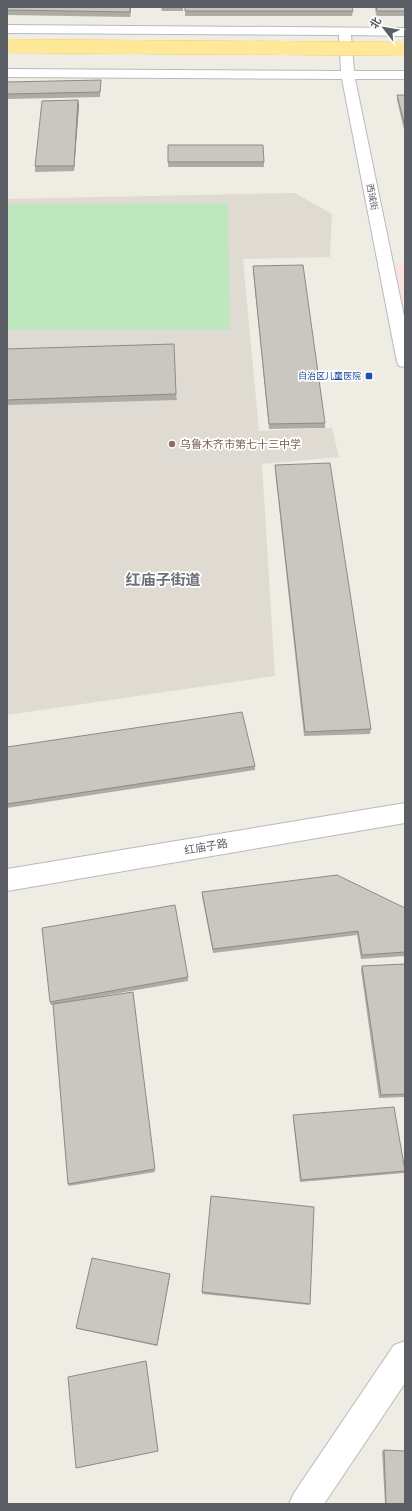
<svg xmlns="http://www.w3.org/2000/svg" width="412" height="1511" viewBox="0 0 412 1511" font-family="'Roboto Condensed','Noto Sans SC',sans-serif">
<style>
.education{fill:#dfdbd2}
.medical{fill:#fce2df}
.green{fill:#bfe7bf}
.lines{fill:none;stroke-linecap:round;stroke-linejoin:round}
.tertiary-casing{stroke:#b6b9be;stroke-width:2}
.secondary-casing{stroke:#b7bac0;stroke-width:2}
.tertiary{fill:#fff;fill-rule:evenodd}
.secondary{fill:#fff;fill-rule:evenodd}
.trunk-bridge-casing{stroke:#f2a700;stroke-width:14;stroke-linecap:butt}
.trunk-bridge{stroke:#ffe999;stroke-width:14}
.wall{fill:#aeaaa5}
.shaded-wall{fill:#8d8b86}
.building{fill:#cac6c0;stroke:#8d8b86}
.transit-dot{fill:#1a4fb4;stroke:#fff;stroke-width:1.5}
.education-dot{fill:#8d6e63;stroke:#fff;stroke-width:1.5}
.labels{text-anchor:middle;dominant-baseline:central;stroke-width:3.5;stroke-linejoin:round;paint-order:stroke}
.far-street-label{font-size:9px;fill:#5b5f65;stroke:#fff}
.far-transit-label{font-size:9px;fill:#164399;stroke:#fff;text-anchor:end}
.education-label{font-size:11px;fill:#785e54;stroke:#fff;text-anchor:start}
.street-label{font-size:11px;fill:#5b5f65;stroke:#fff}
.district-label{font-size:15px;font-weight:bold;fill:#6c7177;stroke:#fff}
</style>
<rect width="100%" height="100%" fill="#efece3"/>
<path class="education" d="M295,193L332,214L330,257L243,259L259,431L332,428L339,457L262,464L275,676L7,715V199Z"/>
<path class="medical" d="M385,263H405V362Z"/>
<path class="green" d="M228,203L230,330H7V204Z"/>
<g class="lines">
<defs>
<path id="tertiary" d="M405,803V823L7,891V869Z
M405,1341V1383L324,1504H289L294,1493L394,1345Z"/>
<path id="secondary" d="M7,25L405,28V36L351,35L354,71H405V79H355L405,321V367L399,366L397,362L342,79L7,77V69L341,71L339,35L7,33Z"/>
</defs>
<use href="#tertiary" class="tertiary-casing"/>
<use href="#secondary" class="secondary-casing"/>
<use href="#tertiary" class="tertiary"/>
<use href="#secondary" class="secondary"/>
<defs>
<path id="trunk-bridge" d="M7,46L405,49"/>
</defs>
<use href="#trunk-bridge" class="trunk-bridge-casing"/>
<use href="#trunk-bridge" class="trunk-bridge"/>
</g>
<path class="wall" d="M7,7H131L130,17L7,15Z
M161,7H183V11H162Z
M185,7L353,11L352,16H185Z
M375,7H405V16H376Z
M7,82L101,85L100,97L7,99Z
M397,95H405V134L397,100Z
M78,100L79,105L74,171L35,172V166Z
M404,161H405V172L404,167Z
M168,162H264V167H168Z
M253,266L325,423V428L269,429L253,271Z
M7,349L176,394L177,400L7,405Z
M275,465L371,729L370,734L304,736L275,470Z
M7,747L255,766V770L7,808Z
M202,892L405,908V956L361,959L357,935L213,953L202,896Z
M405,964V1097L379,1098L361,970L362,966Z
M188,977V981L62,1003L133,992L155,1172L69,1186L68,1184L53,1005H51L50,1002Z
M293,1115L405,1168V1171L404,1173L300,1182L293,1118Z
M211,1196L310,1304L309,1305L202,1294Z
M170,1275L157,1346L78,1329L76,1328Z
M146,1362L158,1451L76,1468Z
M384,1450L405,1504H385L382,1451Z"/>
<path class="shaded-wall" d="M130,7H131L130,17Z
M78,100L79,105L74,171V166Z
M170,1274V1275L157,1346V1345Z"/>
<path class="building" d="M7,7H130V12L7,10Z
M185,7H352L353,11H185Z
M376,7H405V11H377Z
M101,80L100,92L7,94V82Z
M397,95H405V126Z
M78,100L74,166H35L42,101Z
M168,145H263L264,162H168Z
M303,265L325,423L269,424L253,266Z
M174,344L176,394L7,400V349Z
M330,463L371,729L305,732L275,465Z
M242,712L255,766L7,804V747Z
M337,875L405,908V952L362,955L358,931L213,949L202,892Z
M175,905L188,977L50,1002L42,928Z
M405,964V1094L381,1095L362,966Z
M133,992L155,1169L68,1184L53,1004Z
M394,1107L405,1171L301,1180L293,1115Z
M211,1196L314,1207L310,1304L202,1292Z
M92,1258L170,1274L157,1345L76,1328Z
M146,1361L158,1451L76,1468L68,1377Z
M384,1450L405,1451V1504H386Z"/>
<rect class="transit-dot" x="365" y="372" width="8" height="8" rx="2"/>
<circle class="education-dot" cx="172" cy="444" r="4"/>
<g class="labels">
<g class="far-street-label">
<text transform="translate(372 197) rotate(79)">西珹街</text>
</g>
<g class="far-transit-label">
<text x="361" y="376">自治区儿童医院</text>
</g>
<g class="education-label">
<text x="180" y="444">乌鲁木齐市第七十三中学</text>
</g>
<g class="street-label">
<text transform="translate(206 847) rotate(-10)">红庙子路</text>
</g>
<g class="district-label">
<text x="163" y="580">红庙子街道</text>
</g>
</g>
<rect width="412" height="1511" fill="none" stroke="#5b5f65" stroke-width="16"/>
<g transform="translate(384 28) rotate(301)" stroke="#ffffff" stroke-width="3" paint-order="stroke">
<path d="M0-3L7 15L0 10L-7 15Z" fill="#5b5f65"/>
<text y="-6" font-size="11" font-weight="bold" text-anchor="middle" fill="#5b5f65">北</text>
</g>
</svg>
